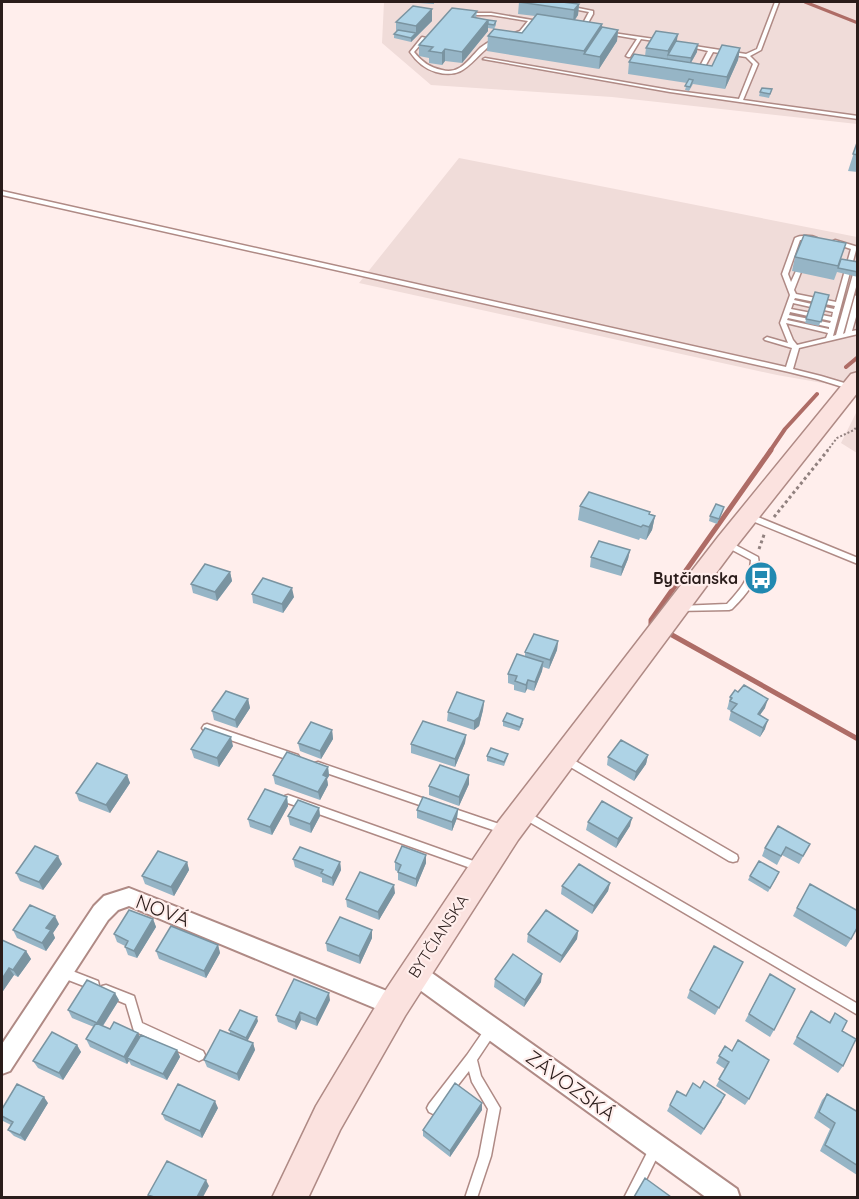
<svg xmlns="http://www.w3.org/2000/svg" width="859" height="1199" viewBox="0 0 859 1199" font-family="Quicksand,sans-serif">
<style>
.built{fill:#f0dcd9}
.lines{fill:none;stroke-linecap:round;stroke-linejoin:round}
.stream-far2{stroke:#ae6c66;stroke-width:3}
.stream-far1{stroke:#ae6c66;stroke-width:4}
.stream{stroke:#ae6c66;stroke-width:5}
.service-casing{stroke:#af8a85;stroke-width:3}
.minor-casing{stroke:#af8a85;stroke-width:4}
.secondary-casing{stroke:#af8a85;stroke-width:3}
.path-far1{stroke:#91817f;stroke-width:2;stroke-dasharray:2 2;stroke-linecap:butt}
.path{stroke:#91817f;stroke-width:3;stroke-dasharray:3 3;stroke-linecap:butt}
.service{fill:#fff;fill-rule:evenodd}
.minor{fill:#fff;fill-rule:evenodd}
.secondary{fill:#fbe2df;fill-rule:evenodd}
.wall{fill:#96b5c6}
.shaded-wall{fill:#7a94a1}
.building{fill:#aed3e6;stroke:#7a94a1;stroke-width:1.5}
.labels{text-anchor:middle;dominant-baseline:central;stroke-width:4.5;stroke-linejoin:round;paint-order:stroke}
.poi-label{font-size:16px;font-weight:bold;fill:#2a1c1a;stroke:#ffeeec;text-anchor:end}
.street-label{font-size:16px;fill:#2a1c1a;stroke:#ffeeec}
.near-street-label{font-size:20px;fill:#2a1c1a;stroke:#ffeeec}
</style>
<rect width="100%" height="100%" fill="#ffeeec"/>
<path class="built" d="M384,2H857V124L612,97L431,85L382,43Z
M459,158L857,237V389L777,375L359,283Z
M857,411V453L841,443Z"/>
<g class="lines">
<path class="stream-far2" d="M805,2L858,23"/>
<path class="stream-far1" d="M846,367L858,357
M770,451L785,429L817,394"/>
<path class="stream" d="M651,624V620L771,450
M672,635L858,739"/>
<defs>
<path id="service" d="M775,2H779L761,50L750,56L758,64L743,100L858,116V119L670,92L483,59L485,58L670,90L739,99L753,64L746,57L713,52L702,72H695V70H698L708,51L686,46L688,45L746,54L757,49Z
M568,6L593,11V14L584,30L580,29L589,12L568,8Z
M466,13H491L544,22L542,23L533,22L524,33L511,37L509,36V35L520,31L528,21L491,15H464V14Z
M606,32L661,40L663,41L661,42L641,39L630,57H628L626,56L637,39L608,34L606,33Z
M422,37L426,38L414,52C421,61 430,68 442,70C460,75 469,59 480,48C485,44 490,41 496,38L500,39C495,42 489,45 485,50C468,65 462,79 436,72C425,69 416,61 410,52Z
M2,191L786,367L792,348L765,340L764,339L767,337L788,343L780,323L790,295L782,274L795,238C800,235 812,235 817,238L814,240H800L788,274L791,282L796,271H800L801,272L794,290L796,294L836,302L851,249L833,243V241L835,240L858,247V251L856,250L833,336L836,335L855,267L858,265V280L843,334L845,333L855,296L858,294V310L852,331L858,330V334L799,348L793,369L821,376L851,385L852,387L849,389L817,379L789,372L2,195ZM795,298L835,306L834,309L794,300ZM793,303L833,312L832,317L791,309ZM790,312L831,321L830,323L789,315ZM788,318L829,327V329L787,320ZM786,323L828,333L826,338L797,345L793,340Z
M748,513L858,558V564L745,518L744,516Z
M726,540L758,557C762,577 745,596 732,609L729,610L676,611L675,609L676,607L679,606L727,604C739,591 750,579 751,560L723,545L722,543L723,541Z
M207,724L298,755L300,758L298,761L295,762L204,731L202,728L204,725Z
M565,755L737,855L738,858L737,861L733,862L729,861L562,762L560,759L562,756Z
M318,762L434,802L436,805L434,808L431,809L315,769L313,766L315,763Z
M288,795L479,863L483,864L484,867L483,870L479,871L285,802L283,799L285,796Z
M449,807L508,827L510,830L508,833L505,834L446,814L444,811L446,808Z
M524,810L858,1004V1015L521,817L519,814L521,811Z
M62,967L98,981L99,985L98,989L94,990L58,976L57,972L58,968Z
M106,985L134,996L142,1023L203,1051L205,1055L203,1059L199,1061L134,1031L126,1004L102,994L101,990L102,986Z
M491,1025L495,1026L497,1030L477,1060L481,1076L500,1108L491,1156L477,1198H465L479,1156L488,1109L472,1082L469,1071L437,1112L433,1114L429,1112L427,1108L429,1104L467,1055L487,1026Z
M656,1141L660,1143L662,1147L637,1198H624L652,1143Z"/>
<path id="minor" d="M129,888L402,997L405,1005L402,1013L394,1016L129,906L118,910L108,920L10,1071L2,1074V1044L94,906L104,896Z
M414,963L422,966L737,1189L740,1198H707L406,980L403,973L406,966Z"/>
<path id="secondary" d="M858,372V392L734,549L518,840L405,1016L340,1130L308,1198H272L316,1106L383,994L498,822L718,537L851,374Z"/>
</defs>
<use href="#service" class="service-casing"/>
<use href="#minor" class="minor-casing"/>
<use href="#secondary" class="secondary-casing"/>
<path class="path-far1" d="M827,451L837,438L854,430L858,425"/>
<path class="path" d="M774,517L828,450
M759,549L765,532"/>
<use href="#service" class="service"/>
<use href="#minor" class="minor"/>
<use href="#secondary" class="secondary"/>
</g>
<path class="wall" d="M418,2H434V4L418,3Z
M519,2L579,4L578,15L575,20L602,24V27L618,30L617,41L599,69L487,51L488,36L522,33L535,16L518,14Z
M432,9V21L411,42L394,38V34L396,32V22Z
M477,11L476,18L496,21V25L494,29L488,28V31L462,63L445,61L442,65L429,63V58L419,56V45Z
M677,41L697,52L691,63L712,66L740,48L738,60L725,89L693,84L689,91L685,90L687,83L628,74L629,62L645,56L646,48Z
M772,89L769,98L759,96L760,92Z
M858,140V172L848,171Z
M795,257L841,259L858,262V277L837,272L834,280L792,271Z
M815,292L829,295L819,326L805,323Z
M580,506L650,514L655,516L652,530L646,540L640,538L639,540L578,520Z
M724,507L717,524L709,521L710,516Z
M630,550L628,559L621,576L590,567L591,557Z
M230,572L232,581L217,601L193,593L191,584Z
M252,594L294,597L283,613L253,603Z
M558,641L557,650L549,669L543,667L542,671L534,691L527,689L525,693L514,690V685L508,683V674L525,657V652Z
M730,697L765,708L760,715L765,729L760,737L729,720L731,711L727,709L728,706Z
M248,699L250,708L237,728L214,720L212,711Z
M484,701L483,710L479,726L474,730L447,721L448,712Z
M503,721L523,723L519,731L503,726Z
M332,730L333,739L321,759L300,751L298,743Z
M466,735L465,743L455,767L411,753V744Z
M233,746L219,767L194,758L191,749Z
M508,754L507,758L504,766L487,761V756Z
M648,755L646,764L634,781L607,765L608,757Z
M328,767L329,776L327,779L328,785L320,800L275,784L273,775Z
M127,775L130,783L110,813L79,801L76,793Z
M469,775V784L459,806L429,795V786Z
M287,797L288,806L272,835L250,827L248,819Z
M319,808L320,816L311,833L290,825L288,816Z
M458,809L457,818L452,831L417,818V810Z
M588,822L630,826L616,848L586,830Z
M810,844L799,864L782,855L777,865L762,856L765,848Z
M426,855V863L416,887L398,880V872L395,870V862Z
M293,859L340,862L341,870L333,886L322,882V878L295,867Z
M187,862L189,870L174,896L145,884L142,876Z
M62,864L43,890L20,881L16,873Z
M750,876L777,877L768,892L748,880Z
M610,883L608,891L592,914L561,894L562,886Z
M395,893L379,920L347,907L346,899Z
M797,908L851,939L846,947L793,916Z
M153,919L156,927L137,958L128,955L125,947V946L117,942L114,934Z
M59,924L53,933L55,938L46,951L17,938L13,930Z
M372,930V938L360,964L327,951L326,943Z
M578,931L577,939L560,963L527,942L528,934Z
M2,940L26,951L31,959L18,977L14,975L3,991L2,990Z
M218,945L220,953L206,978L159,959L156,951Z
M743,962L715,1015L687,998L690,990Z
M770,974L774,1030L770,1037L745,1021Z
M495,979L541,982L524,1007L494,987Z
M119,1000L103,1026L110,1029L140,1036L177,1050L180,1057L167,1080L131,1065L129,1061L127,1064L90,1047L86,1039L94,1027L72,1018L68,1010Z
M330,1000L317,1026L301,1020L296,1030L278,1022L276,1015Z
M811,1011L829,1022L835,1013L842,1031L843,1066L838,1073L793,1044Z
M258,1021L247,1041L253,1043L255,1050L239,1081L207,1067L204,1060L230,1033L229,1030Z
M77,1045L81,1052L63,1080L38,1068L33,1061Z
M725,1046L732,1051L749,1099L745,1105L716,1086L725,1069L716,1063Z
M827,1094L858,1112L857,1175L820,1151L830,1129L814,1118L822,1100Z
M686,1096L722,1102L701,1135L667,1111L670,1105Z
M48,1103L25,1141L14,1136L8,1130L11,1125L3,1121L2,1119V1109Z
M482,1103V1110L450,1157L423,1136V1130Z
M218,1108L202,1138L165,1120L162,1114Z"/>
<path class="shaded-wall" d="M579,4L578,15L573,22L574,10Z
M432,9V21L416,37V26Z
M488,20V31L462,63V52Z
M602,24L601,39L584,54V51Z
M618,30L617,41L599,69L600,57Z
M416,33V37L411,42V38Z
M678,34L676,46L668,55L667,63L668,51Z
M698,44L697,52L689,66L691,58Z
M740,48L738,60L725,89L727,77Z
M445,49V61L442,65V53Z
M655,516L652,530L646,540L649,527Z
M630,550L628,559L621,576L622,567Z
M230,572L232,581L217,601L215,592Z
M292,588L294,597L283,613L282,604Z
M558,641L557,650L549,669L550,660Z
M543,662L542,671L534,691L535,682Z
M528,680L527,689L525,693L526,685Z
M248,699L250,708L237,728L235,720Z
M768,699L765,708L754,723L758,714Z
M484,701L483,710L479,726L474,730V721Z
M768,720L765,729L760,737L763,728Z
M332,730L333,739L321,759L320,751Z
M466,735L465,743L455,767V759Z
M231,737L233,746L219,767L217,758Z
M648,755L646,764L634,781L636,772Z
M328,767L329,776L327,779L328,785L320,800L318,792L323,775Z
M127,775L130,783L110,813L106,805Z
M469,775V784L459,806V797Z
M287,797L288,806L272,835L270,827Z
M319,808L320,816L311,833L310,824Z
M458,809L457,818L452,831V822Z
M632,818L630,826L616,848L618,839Z
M426,855V863L416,887V879Z
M58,856L62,864L43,890L39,882Z
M187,862L189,870L174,896L171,887Z
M340,862L341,870L333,886L332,878Z
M610,883L608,891L592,914L594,906Z
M394,885L395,893L379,920L378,912Z
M55,916L59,924L53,933L55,938L46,951L42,943L46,928Z
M153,919L156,927L137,958L134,951Z
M372,930V938L360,964L359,956Z
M578,931L577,939L560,963L562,956Z
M218,945L220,953L206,978L204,971Z
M26,951L31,959L18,977L13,970Z
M9,968L14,975L3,991L2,988V979Z
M542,974L541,982L524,1007L525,1000Z
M115,993L119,1000L100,1030L97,1023Z
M329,993L330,1000L317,1026L316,1019Z
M300,1012L301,1020L296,1030L295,1022Z
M257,1017L258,1021L247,1042L246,1038Z
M138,1033L142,1040L127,1058L129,1061L127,1064L124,1057Z
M253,1043L255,1050L239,1081L237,1074Z
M77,1045L81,1052L63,1080L59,1073Z
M177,1050L180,1057L167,1080L163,1074Z
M44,1097L48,1103L25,1141L20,1135Z
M215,1101L218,1108L202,1138L200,1131Z
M482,1103V1110L450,1157V1151Z
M206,1180L209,1186L203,1197H197Z"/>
<path class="building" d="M519,2H562L579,4L574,10Z
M413,6L432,9L416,26L396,22Z
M452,8L477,11L472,17L488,20L462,52L445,49L442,53L429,51L433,47L419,45Z
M537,14L602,24L584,51L488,36L494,29L522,33Z
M488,20L496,21L494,25L488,24Z
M602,27L618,30L600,57L584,54Z
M398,30L416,33L411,38L394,34Z
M656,31L678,34L668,51L646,48Z
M676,41L698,44L691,58L668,55Z
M722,45L740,48L727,77L629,62L634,54L712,66Z
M689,79L693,80L690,87L685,86Z
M762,88L772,89L770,94L760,92Z
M858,140V155L853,154Z
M804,235L846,243L838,266L795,257Z
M841,259L858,262V272L838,268Z
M815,292L829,295L821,322L806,319Z
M589,492L650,512L649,514L655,516L649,527L643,525L641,527L580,506Z
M716,504L724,507L719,519L710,516Z
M599,541L630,550L622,567L591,557Z
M205,564L230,572L215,592L191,584Z
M263,578L292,588L282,604L252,594Z
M534,634L558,641L550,660L525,652Z
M517,654L543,662L535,682L528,680L526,685L515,681L517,676L508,674Z
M744,685L768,699L758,714L768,720L763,728L731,711L737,704L730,701L732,698L730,697L735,690L738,692Z
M226,691L248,699L235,720L212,711Z
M457,692L484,701L479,717L474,721L448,712Z
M507,713L523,719L520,727L503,721Z
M423,721L466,735L455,759L411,744Z
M311,722L332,730L320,751L298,743Z
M205,728L231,737L217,758L191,749Z
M621,740L648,755L636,772L608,757Z
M491,748L508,754L504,762L487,756Z
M287,752L328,767L323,775L327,777L318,792L273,775Z
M97,763L127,775L106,805L76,793Z
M440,765L469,775L459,797L429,786Z
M265,789L287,797L270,827L248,819Z
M423,797L458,809L452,822L417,810Z
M298,800L319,808L310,824L288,816Z
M602,801L632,818L618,839L588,822Z
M778,826L810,844L803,856L786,847L781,856L765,848Z
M35,846L58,856L39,882L16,873Z
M402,846L426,855L416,879L398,872L401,865L395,862Z
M300,847L340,862L332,878L321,873L323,870L293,859Z
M158,851L187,862L171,887L142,876Z
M759,861L779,872L770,888L750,876Z
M579,864L610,883L594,906L562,886Z
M360,872L394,885L378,912L346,899Z
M810,884L858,911V926L851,939L797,908Z
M30,905L55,916L46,928L51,930L42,943L13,930Z
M129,910L153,919L134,951L125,947L128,941L114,934Z
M546,910L578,931L562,956L528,934Z
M340,917L372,930L359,956L326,943Z
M171,926L218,945L204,971L156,951Z
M2,940L26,951L13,970L9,968L2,979Z
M714,946L743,962L719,1008L690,990Z
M513,954L542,974L525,1000L495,979Z
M770,974L795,989L774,1030L749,1014Z
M294,979L329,993L316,1019L300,1012L295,1022L276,1015Z
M87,980L115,993L97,1023L68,1010Z
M240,1010L257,1017L246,1038L229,1030Z
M811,1011L830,1023L835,1013L847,1021L842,1031L856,1039L843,1066L797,1037Z
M114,1022L138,1033L124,1057L86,1039L96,1023L110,1029Z
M220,1030L253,1043L237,1074L204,1060Z
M52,1032L77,1045L59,1073L33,1061Z
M141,1035L177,1050L163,1074L127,1058Z
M738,1040L769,1060L749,1099L719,1079L729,1062L719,1056L725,1046L732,1051Z
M704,1081L725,1095L704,1129L670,1105L677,1091L686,1096L693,1083L700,1088Z
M455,1083L482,1103L450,1151L423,1130Z
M17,1084L44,1097L20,1135L8,1130L13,1122L2,1116V1109Z
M178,1084L215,1101L200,1131L162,1114Z
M827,1094L858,1112V1166L825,1145L835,1123L819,1112Z
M167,1161L206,1180L197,1197H154L148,1195Z
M645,1178L671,1197H634Z"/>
<defs>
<symbol id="bus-disc" viewBox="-11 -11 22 22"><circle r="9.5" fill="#2189b1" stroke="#ffeeec"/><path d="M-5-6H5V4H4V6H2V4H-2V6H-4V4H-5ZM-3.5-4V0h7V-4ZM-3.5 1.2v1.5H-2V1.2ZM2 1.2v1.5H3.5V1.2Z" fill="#fff"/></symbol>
</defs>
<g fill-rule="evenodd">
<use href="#bus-disc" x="742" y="559" width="38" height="38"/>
</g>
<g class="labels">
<g class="poi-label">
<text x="738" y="578">Bytčianska</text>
</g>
<g class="street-label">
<text transform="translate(438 936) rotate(-57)">BYTČIANSKA</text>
</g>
<g class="near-street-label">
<text transform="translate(163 910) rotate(21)">NOVÁ</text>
<text transform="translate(571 1085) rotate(36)">ZÁVOZSKÁ</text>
</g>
</g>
<rect width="859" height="1199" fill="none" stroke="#2a1c1a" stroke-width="6"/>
</svg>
